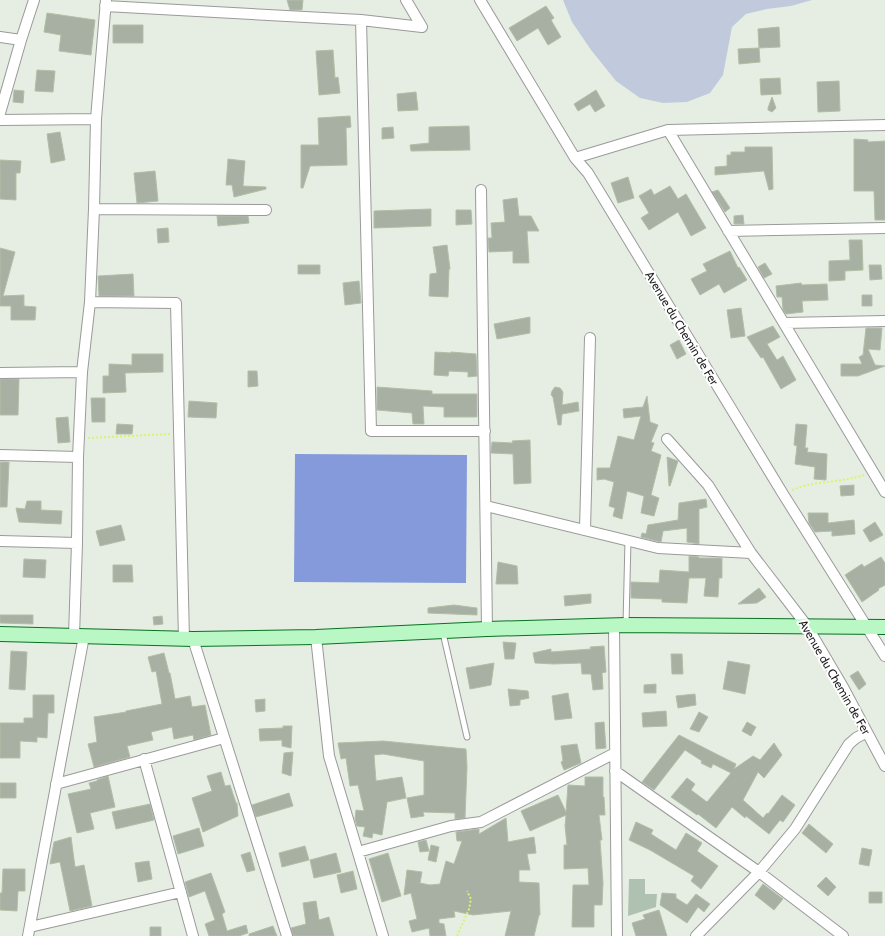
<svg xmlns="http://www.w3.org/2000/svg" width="885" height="936" viewBox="0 0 885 936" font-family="Cabin,sans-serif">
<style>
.construction{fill:#afc2b2}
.wetland{fill:#c1cadc}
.pitch{fill:#849adb}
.building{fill:#a8b0a3;stroke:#b1bfa6}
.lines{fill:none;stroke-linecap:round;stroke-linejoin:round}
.lane-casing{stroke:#9a9a9a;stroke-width:7}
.street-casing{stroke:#9a9a9a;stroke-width:12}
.secondary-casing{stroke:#087121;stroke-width:16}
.path{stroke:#d6f56e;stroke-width:2;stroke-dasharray:2 2;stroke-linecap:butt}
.lane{stroke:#fff;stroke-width:5}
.street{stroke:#fff;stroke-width:10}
.secondary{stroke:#b9f7c4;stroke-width:14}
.labels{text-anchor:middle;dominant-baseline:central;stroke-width:4;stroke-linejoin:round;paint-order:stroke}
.street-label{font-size:12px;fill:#1d1d1d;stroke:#fff}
</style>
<rect width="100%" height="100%" fill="#e6eee4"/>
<path class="construction" d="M629,879H645V894H657L656,907L628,916Z"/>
<path class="wetland" d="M563,0H812L791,6L767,9L746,14L732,27L723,75L710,93L687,102L663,103L640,98L616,81L591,50L572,22Z"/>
<path class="pitch" d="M295,454L467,455L466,583L294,582Z"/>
<path class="building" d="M287,0H303L302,10H290Z
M546,6L554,18L551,20L561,37L548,45L538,28L517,41L509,28Z
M47,13L95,20L91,55L59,51L61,35L44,32Z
M113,25H143V43H113Z
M779,27L780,47L759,48L758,29Z
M759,48L760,62L739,64L738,49Z
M333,50L335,78L338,77L340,93L319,95L316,51Z
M37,70L55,71L53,92L35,91Z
M780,78L781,94L761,95L760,79Z
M839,81L840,111L818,112L817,82Z
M14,90L24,91L23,103L13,102Z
M596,90L605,106L595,112L590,104L578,111L574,104Z
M416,92L418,110L398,111L397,94Z
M772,97L776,108L772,112L768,110V108Z
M350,116L351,127L346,128L347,165L310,166L303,188H301V145H319L318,118Z
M469,126L470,150L411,151L410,145L429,143V127Z
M393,127L394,138L382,139V128Z
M60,132L65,160L51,163L47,134Z
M854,139L868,140V142L885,141V220H875L874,191H854Z
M745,147H772L773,189L769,190L764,171L715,175V167L727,166V155H731V152H745Z
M228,159L245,161L243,186L266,187V189L234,197L232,185H226Z
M0,160L21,161L20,173H16V200L0,199Z
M155,171L158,201L137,203L134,173Z
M628,177L634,198L618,203L611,183Z
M670,186L678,199L686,194L706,228L691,236L678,212L649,230L641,218L649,213L639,196L651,189L654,195Z
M718,190L730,208L725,212L712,192Z
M517,198L519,216H531L539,231H527L529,263H513V251L489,252L488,238H492L491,223L505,222L503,200Z
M431,209V226L374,228V211Z
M456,210H471L472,224L456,225Z
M743,215L744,224H734V216Z
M217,216H248L249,223L218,226Z
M168,228L169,242L158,243L157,229Z
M849,240H862L863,270L845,271V280L829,281V261L850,260Z
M447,245L450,269H449L448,297L429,296L430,274L437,273L433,247Z
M0,248L15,252L3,296L24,295V306L36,307L35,320H11V306H0Z
M730,251L738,268L739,267L747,280L724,293L719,284L700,295L691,279L707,271L703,264Z
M765,263L772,274L764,278L758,267Z
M298,265H320V274H298Z
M869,265H881L882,279L870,280Z
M133,274L134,296H99L98,276Z
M359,281L361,303L345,305L343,283Z
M801,283L802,285L827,284L828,300L802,301L803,312L786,314L783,310L782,297H777L776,286Z
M862,295H872V306H862Z
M741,308L745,336L731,338L727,310Z
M530,317V333L497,339L494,324Z
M773,326L780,337L767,344L777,360L783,356L796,380L781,389L763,357L761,358L747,337Z
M866,328H882L880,350L868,349L875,365L885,366L858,376H841V364H862L859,357L863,355Z
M679,340L686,354L677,359L670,345Z
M435,352L451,353V352L476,354L477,376L468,377V372L449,371L448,376L434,375Z
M132,354H163V372L125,373L126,392L103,393V376H109V364L132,365Z
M248,371H257L258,386L248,387Z
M0,379H19L18,415H0Z
M377,387L432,391V394H477V417H444V407L423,406L424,424H413L412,413L377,410Z
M555,387L560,388L563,392L562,405L578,402L579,411L562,414L561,425H558L553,397L551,395L552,391Z
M647,396L650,422L658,425L651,442L654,443L651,451L661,455L651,495L659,498L654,516L641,513L644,496L627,491L622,519L613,516L615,508L609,506L614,482L604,479L597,480V468H610L618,436L634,440L641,416L624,418L623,409L643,407Z
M91,398H105V422H92Z
M189,401L217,403L216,418L188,417Z
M68,417L70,442L58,443L56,418Z
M117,424L133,425L132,434H116Z
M796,424L807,425L805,448H808L807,452L827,454L826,480L814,479L815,467L795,464L797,446L794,445Z
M530,440L531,483L514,484L513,454L491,453L492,442L513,443L512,441Z
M667,457L678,461L670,486H669Z
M0,462H9L7,507H0Z
M854,485V495L841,496L840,486Z
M706,499L707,507L699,509V544L687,542V528L663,531L661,542L641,537L642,533L646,534L648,525L678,520L679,503Z
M27,501H41V510L62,511L61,524L19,522L16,508L25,509Z
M808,513H828V523L854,520L855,534L832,536V531L815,532L809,523Z
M875,522L883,535L870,542L863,530Z
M121,525L125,540L100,546L96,531Z
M689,556L699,557V558H722V578H719L718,597L704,596L706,578H689L687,603L662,602V599L631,598V582L659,583L660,570L689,572Z
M881,557L885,563V585L878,589L879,590L862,602L845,575L862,564L864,567Z
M24,559L46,560L45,578L23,577Z
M498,562L517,566L518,584H496Z
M113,565H132L133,582H113Z
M759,588L766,597L757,603L738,604Z
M591,594V603L565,606L564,596Z
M454,605L477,608V615L428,613V608Z
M0,615H33V624L0,623Z
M162,616L163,624L154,625L153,617Z
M503,642L516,643L514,659H505Z
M604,646L606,672L602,673L603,689L593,690L591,674H582L581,663L554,664L535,663L533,653L551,649V652L591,649L590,647Z
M11,651L27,652L25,690L9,689Z
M164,653L169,673H170L175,699L190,696L192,707L205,705L211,735L194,740L193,735L174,739L172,727L151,732L153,740L127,746L130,757L94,767L88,744L97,742L94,717L126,712V711L162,704L156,671L152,672L148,657Z
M671,654H682L683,674H672Z
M728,661L750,665L745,694L723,689Z
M494,663L491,685L470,689L466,668Z
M858,671L866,684L859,690L850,676Z
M656,684V693H644V685Z
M508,689L528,691L529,698L520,700V705L510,706Z
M568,693L572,718L555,720L552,696Z
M695,694L696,705L678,708L676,696Z
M33,695H54V713H48L47,738L37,737V742L20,741V758H0V723H24V718H33Z
M265,699V711L256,712L255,700Z
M666,711L667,726L643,727L642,713Z
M699,712L708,717L699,732L690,729Z
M604,722L606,748L596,749L595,723Z
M747,722L756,727L751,736L742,731Z
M283,726H292L291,748L282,746V740L260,741L259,729L283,728Z
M679,735L736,764L734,769L753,756L760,760L774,743L782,755L764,778L758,772L743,800L763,818L767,813L768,814L782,795L795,805L783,822L780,820L769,834L746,816L745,818L732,807L716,828L698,814L697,815L671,797L687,778L695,784L691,790L707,802L731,773L713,764L711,768L701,763L702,761L685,750L654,790L642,782Z
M383,741L466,749L467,767L465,818L455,819V813L423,812L424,816L411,818L407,798L424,795V761L383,754L374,755L376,781L402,777L406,798L387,802L382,835L373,833L372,838L363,836L365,827L357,826L355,819L356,810L364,811L358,785L350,786L346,758L341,759L338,743Z
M577,744L581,763L564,770L561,762L563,761L561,746Z
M293,752L291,776L282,773L284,753Z
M221,772L225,786L230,785L236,803H237L238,816L203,832L192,798L212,791L207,776Z
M108,776L115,807L90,813L94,829L77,833L68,794L91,789L89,783L97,781V780Z
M585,777H603V797H604L605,815H599L602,840H600L603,883L602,905H594V927H572L573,885H589L588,868L564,869V845H567L565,826L566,815L530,831L521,811L558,795L566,812L568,785L585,786Z
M0,783H16V798H0Z
M289,793L293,806L256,817L252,805Z
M150,804L154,820L116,829L112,812Z
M506,818L508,842L534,837L536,853L527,854L530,870H519V882L539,883L540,915H539L534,936H505L511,911L473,915L454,911L455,917L439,919V923L444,924L446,936H430L429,928L412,932L409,921L417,919L411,893L404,895L407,870L422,872L420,883L430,885L440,884L446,861L454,864L462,841H457L456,832L479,829V834Z
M636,822L653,830L651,834L676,850L686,833L702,843L697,851L718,866L701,889L691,881L694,876L650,850L629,840Z
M809,824L833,844L826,853L802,833Z
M199,828L204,846L178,854L173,836Z
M71,837L75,867L84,865L92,906L70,911L60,862L50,864L54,842Z
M426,840L429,851L420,852L418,842Z
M431,845L439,847L436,862L428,860Z
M305,846L309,860L282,867L279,853Z
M862,848L872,850L869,866L859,864Z
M250,852L255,870L247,872L241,855Z
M336,853L341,872L314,878L310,860Z
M388,853L401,896L382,902L369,859Z
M149,861L152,879L138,882L135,863Z
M3,869H25V891H18L17,911L0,910V893H2Z
M353,871L357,889L341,893L337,875Z
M211,873L225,912L222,914L227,931L246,925L248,933L239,936H209L205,924L215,920L205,891L189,897L185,882Z
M826,877L836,887L828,896L817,886Z
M763,884L783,899L774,910L755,895Z
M869,892H882V903H869Z
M662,893L676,894V898L687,905L696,894L710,904L704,912L698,907L687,923L660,905Z
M316,901L319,920L329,917L334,936H293L291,928L306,924L303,903Z
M659,910L667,936H636L632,923L645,919L643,915Z
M273,926L277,936H249V934Z
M150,927H161V936H150Z"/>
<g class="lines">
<defs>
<path id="lane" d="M626,624L628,540
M443,633L467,737"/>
<path id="street" d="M406,0L422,27
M480,0L575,158L588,173L783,494L885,656
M105,6L361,20L422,27
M361,20L371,431H485
M0,37L21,40
M0,113L21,40L34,0
M0,120L96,119
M668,130L885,492
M575,158L668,130L885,125
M481,190L487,629
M94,209L266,210
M728,231L885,228
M90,302L176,303L184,639
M784,323L885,321
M0,373L82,372
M667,439L708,485L751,553L807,626L843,687L885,766
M0,455L78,457
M486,506L658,548L751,553
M585,530L590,338
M0,541L77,543
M614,625L617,936
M74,636L77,543L78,457L82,372L90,302L94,209L96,119L106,0
M316,637L329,756L383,936
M193,639L287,936
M144,759L193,936
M615,771L759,872L843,936
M56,784L224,738
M358,852L451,826L481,822L615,753
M30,927L181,892
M28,936L84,636
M696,936L759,872L795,829L849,744L856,738L867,732"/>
<path id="secondary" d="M0,634L193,639L316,637L487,629L626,625L885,627"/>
</defs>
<use href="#lane" class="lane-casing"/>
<use href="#street" class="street-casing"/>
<use href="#secondary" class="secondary-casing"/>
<path class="path" d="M88,438L170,434
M792,490C815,480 841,483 864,475
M457,936L469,909L471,899L467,891"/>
<use href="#lane" class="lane"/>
<use href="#street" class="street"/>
<use href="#secondary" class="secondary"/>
</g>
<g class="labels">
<g class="street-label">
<text transform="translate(682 328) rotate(59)">Avenue du Chemin de Fer</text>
<text transform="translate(835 677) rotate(60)">Avenue du Chemin de Fer</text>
</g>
</g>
</svg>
